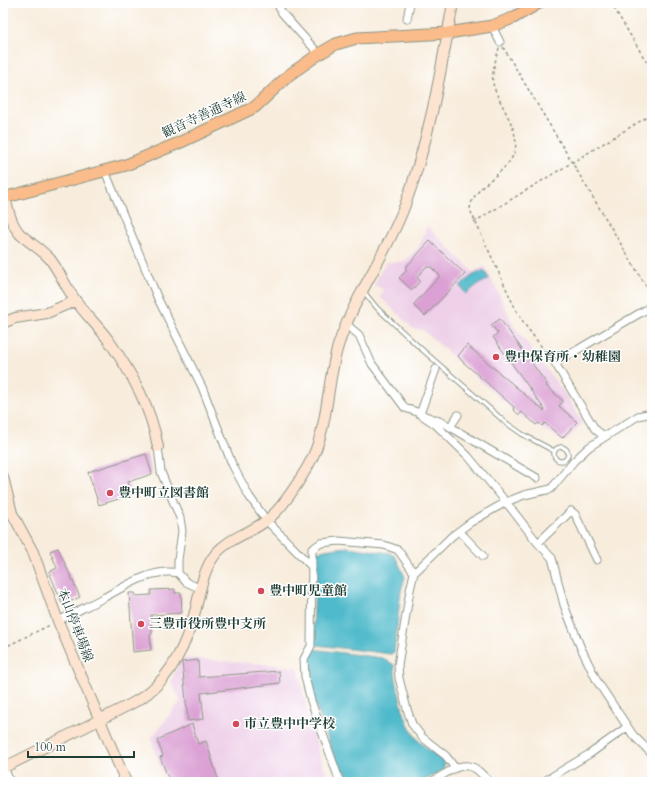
<svg xmlns="http://www.w3.org/2000/svg" width="655" height="785" viewBox="0 0 655 785" font-family="Cardo,'Noto Serif JP',serif">
<style>
.built{fill:#eed0e8}
.water{fill:#4fbacb;stroke:#377c80}
.building{fill:#dba1d4}
.lines{fill:none;stroke-linecap:round;stroke-linejoin:round}
.lane-casing{stroke:#8c9588;stroke-width:5.5}
.street-casing{stroke:#8c9588;stroke-width:9}
.secondary-casing{stroke:#8c9588;stroke-width:12}
.primary-casing{stroke:#8c9588;stroke-width:13}
.path{stroke:#8c9588;stroke-width:1.5;stroke-dasharray:3 3;stroke-linecap:butt}
.lane{stroke:#fff;stroke-width:3.5}
.street{stroke:#fff;stroke-width:7}
.secondary{stroke:#fde4d0;stroke-width:10}
.primary{stroke:#f9bc8a;stroke-width:11}
.poi-dot{fill:#d1495b;stroke:#fff;stroke-width:1.5}
.labels{text-anchor:middle;dominant-baseline:central;stroke-width:3;stroke-linejoin:round;paint-order:stroke}
.street-label{font-size:13px;fill:#1f3d34;stroke:#fff}
.poi-label{font-size:13px;font-weight:bold;fill:#1f3d34;stroke:#fff;text-anchor:start}
</style>
<rect width="100%" height="100%" fill="#fff"/>
<filter id="ink" filterUnits="userSpaceOnUse"><feTurbulence type="fractalNoise" baseFrequency=".025" numOctaves="2"/><feDisplacementMap in="SourceGraphic" scale="8" xChannelSelector="R" yChannelSelector="G"/><feConvolveMatrix kernelMatrix="1 2 1 2 8 2 1 2 1" color-interpolation-filters="sRGB"/></filter>
<filter id="wash" filterUnits="userSpaceOnUse"><feTurbulence type="fractalNoise" baseFrequency=".012" numOctaves="4" result="noise"/><feDisplacementMap in="SourceGraphic" scale="16" xChannelSelector="R" yChannelSelector="G"/><feGaussianBlur stdDeviation="0.9" result="paint"/><feColorMatrix in="noise" values="0 0 0 0 0 0 0 0 0 0 0 0 0 0 0 0 0 1.4 0 .05"/><feComposite in="paint" operator="in"/></filter>
<g filter="url(#wash)">
<rect width="100%" height="100%" fill="#f8eddd"/>
<path class="built" d="M427,226L473,272L485,266L514,326L568,398L582,423L565,442L520,416L423,330L414,329L380,297L384,290L374,285L386,262H397L404,261L411,255L418,248L423,238Z
M186,658L298,667L307,711L321,761L331,782H165L151,738L181,701L171,682L180,659Z"/>
<path class="water" d="M484,270L489,279L477,285L466,294L460,286L472,276Z
M348,547L389,553L395,556L405,577L401,591L394,652L391,654L316,645L313,642L316,552L330,549Z
M312,649L383,658L394,665C397,687 403,723 418,740C425,748 436,755 445,762L443,770L422,782H343L312,694L307,671V659Z"/>
<g id="blocks">
<path class="building" d="M430,241L465,274L425,316L413,305L440,276L431,267H426L417,277L420,281L412,290L399,278L407,270L405,268Z
M500,319L547,384L546,386L563,401L559,406L577,422L562,438L545,423L542,426L539,423L536,425L522,412L519,415L513,409L514,407L462,361L458,356L467,345L544,411L545,410L493,337L498,333L491,325Z
M146,454L152,474L128,482L132,495L99,505L88,472Z
M58,548L80,597L63,605L49,572L57,568L50,551Z
M175,589V593H181L182,613L151,615L152,634L150,635L151,650L133,652L129,593H135L136,596L151,595V590Z
M198,660L199,677L279,671L280,683L201,693L204,719L188,721L182,662Z
M192,724L198,744L206,741L219,782H170L160,757L163,756L157,740Z"/>
</g>
</g>
<g filter="url(#ink)">
<use href="#blocks" fill-opacity="0" stroke="#8c9588" stroke-width="1"/>
<g class="lines">
<defs>
<path id="lane" d="M364,292L377,308L418,346L505,422L522,434L554,451
M554 454a7 7 0 1 1 14 0a7 7 0 1 1-14 0Z"/>
<path id="street" d="M277,3L282,13L319,54
M407,19L410,3
M492,26L500,42
M105,171L158,299L202,387L232,464L249,496L267,521L312,567
M346,324L359,335L372,364L405,408L417,412L435,424L468,456L506,502L537,542L552,558L564,605L580,646L597,681L633,735L652,754
M436,369L420,414L442,422L537,478
M450,427L458,415
M607,435L601,434L595,429L555,363L652,306
M158,447L161,472L180,518L182,531L178,560V573L186,582L201,589
M459,531L483,556
M538,543L571,511L575,514L597,560
M58,621C74,613 89,605 105,597C127,585 153,568 178,573
M4,767L10,782
M455,768L446,756L422,737L412,724L407,709L399,678L398,665L410,590L414,573L452,536L471,522L506,502L524,495L551,489L574,461L589,447L638,416L652,413
M340,782L311,701L305,677L304,659L311,646L312,549L321,543L339,541L384,545L398,550L414,573
M431,782C445,775 461,759 476,769C481,773 486,778 490,782
M543,782L591,753L627,727"/>
<path id="secondary" d="M5,197C8,210 11,224 20,234C30,243 41,249 50,259C60,272 66,288 76,301C86,315 99,327 109,341C132,374 151,407 158,447
M3,323L15,318L47,313L75,301
M3,477L12,513L33,552L58,621L126,782
M3,768L131,704C137,701 143,697 148,693C175,672 188,639 196,608C200,591 203,573 212,559C225,538 250,534 267,520C283,508 298,483 308,466C329,430 326,385 338,346C354,296 387,254 405,205C429,141 441,71 453,3"/>
<path id="primary" d="M3,198L126,165L181,142L255,107L289,75L319,54L336,44L357,38L448,33L492,26L513,18L539,3"/>
</defs>
<use href="#lane" class="lane-casing"/>
<use href="#street" class="street-casing"/>
<use href="#secondary" class="secondary-casing"/>
<use href="#primary" class="primary-casing"/>
<path class="path" d="M611,3L652,71
M503,47L652,296
M499,48C496,60 490,75 494,87C500,106 522,132 514,153C507,174 471,186 470,210L515,308L525,325L551,359
M474,222L652,114
M3,648L50,625"/>
<use href="#lane" class="lane"/>
<use href="#street" class="street"/>
<use href="#secondary" class="secondary"/>
<use href="#primary" class="primary"/>
</g>
</g>
<g class="poi-dot">
<circle cx="496" cy="357" r="4"/>
<circle cx="110" cy="493" r="4"/>
<circle cx="261" cy="591" r="4"/>
<circle cx="141" cy="624" r="4"/>
<circle cx="236" cy="724" r="4"/>
</g>
<g class="labels">
<g class="street-label">
<text transform="translate(204 115) rotate(-25)">観音寺善通寺線</text>
<text transform="translate(75 625) rotate(69)">本山停車場線</text>
</g>
<g class="poi-label">
<text x="504" y="357">豊中保育所・幼稚園</text>
<text x="118" y="493">豊中町立図書館</text>
<text x="269" y="591">豊中町児童館</text>
<text x="149" y="624">三豊市役所豊中支所</text>
<text x="244" y="724">市立豊中中学校</text>
</g>
</g>
<rect width="655" height="785" fill="none" stroke="#fff" stroke-width="16"/>
<path d="M28 751v6h106v-6" fill="none" stroke="#1f3d34" stroke-width="2"/>
<text x="34" y="751" font-size="12" fill="#1f3d34" stroke="#ffffff" stroke-width="3" paint-order="stroke">100 m</text>
</svg>
